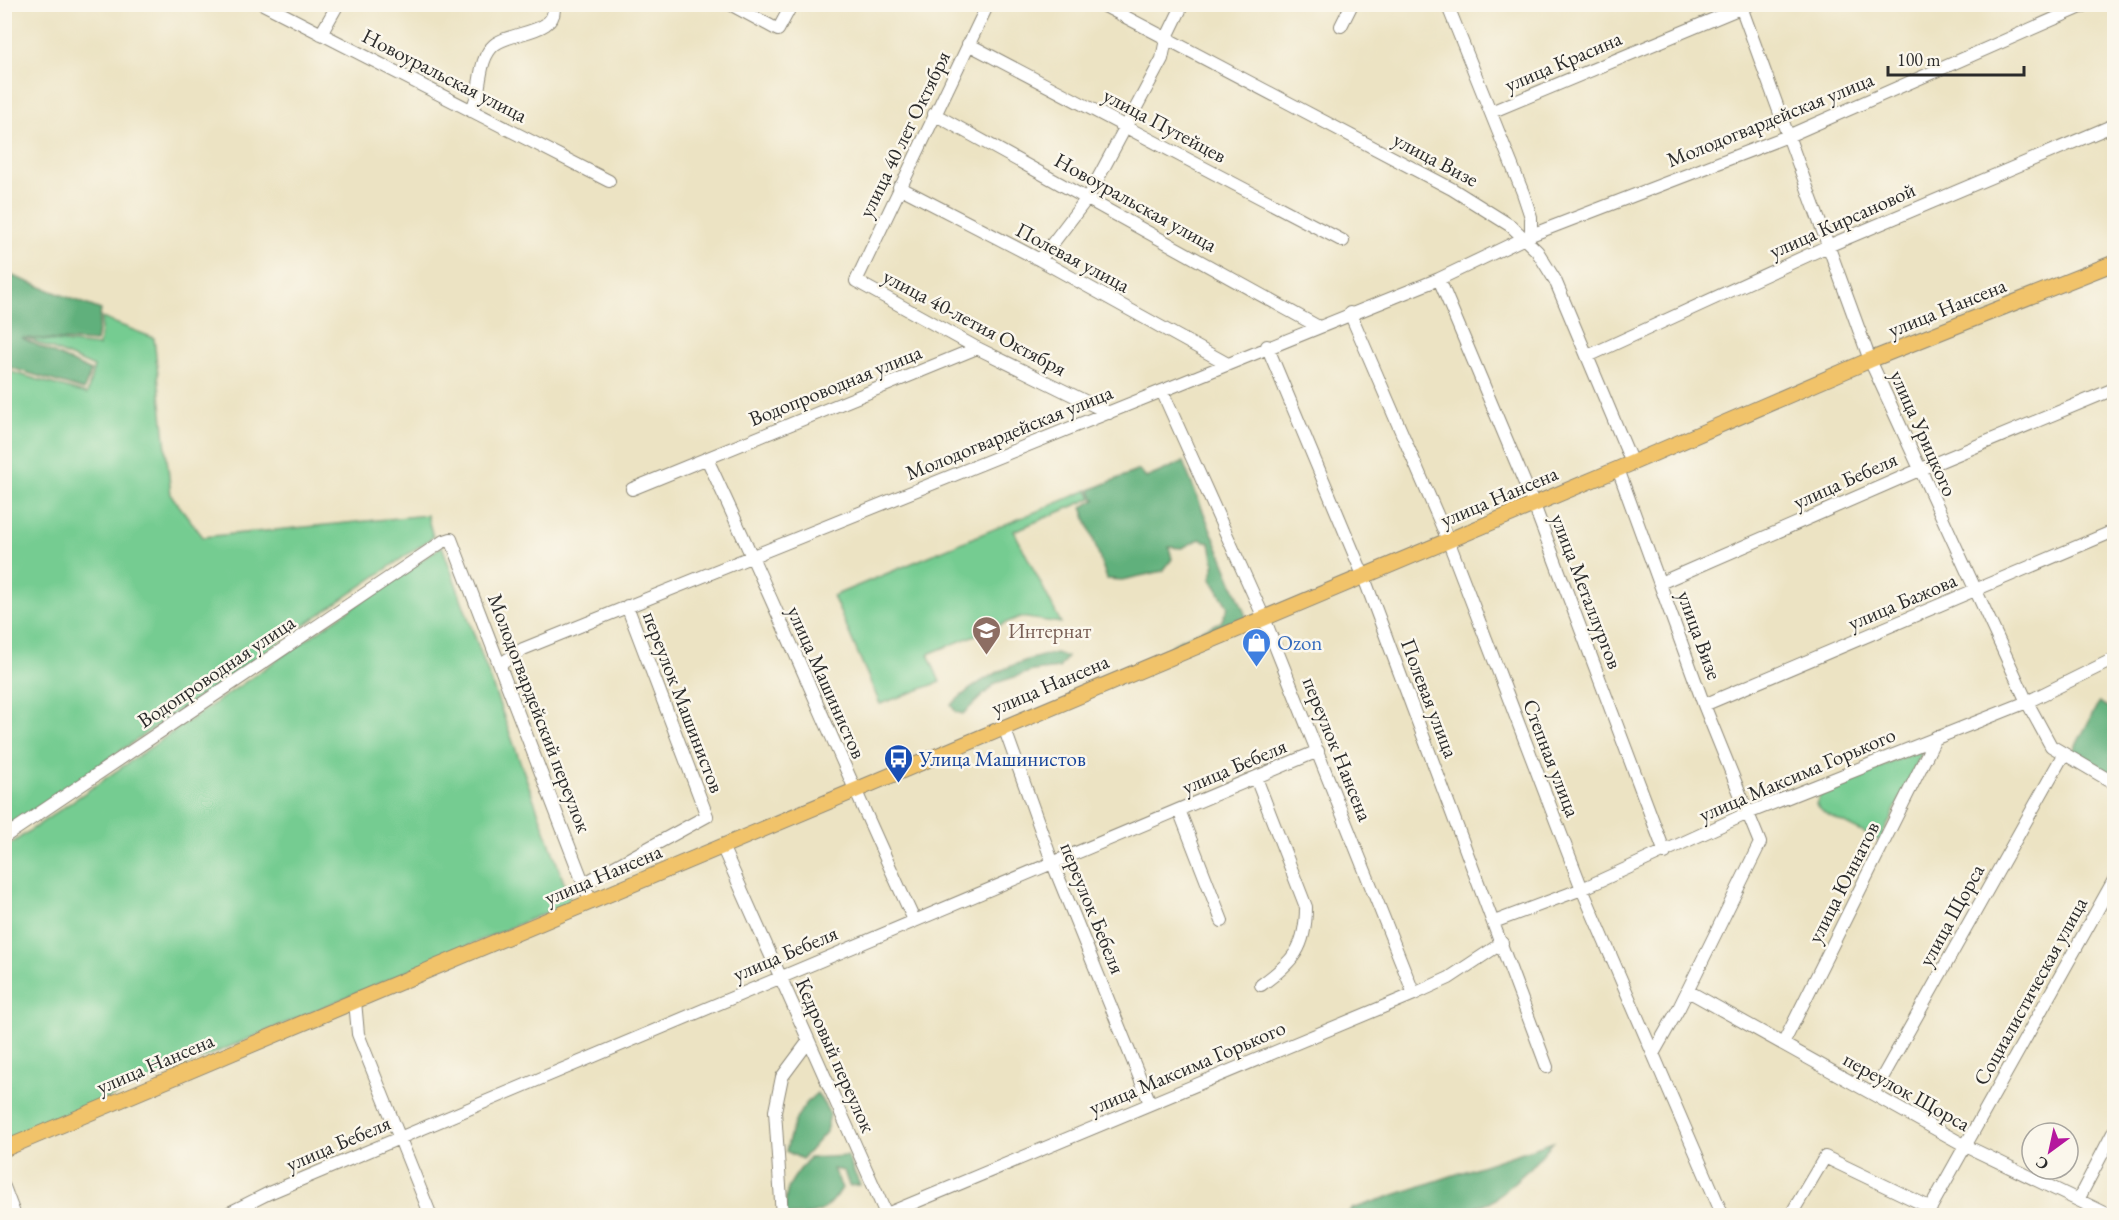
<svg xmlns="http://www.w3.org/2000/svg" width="2119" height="1220" viewBox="0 0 2119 1220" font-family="'EB Garamond',serif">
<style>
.green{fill:#75cc91;stroke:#507c5e;stroke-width:1.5}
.forest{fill:#60b07b;stroke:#466e53;stroke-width:1.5}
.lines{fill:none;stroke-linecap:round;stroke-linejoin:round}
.minor-casing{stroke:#8c8777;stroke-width:14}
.major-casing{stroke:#8c8777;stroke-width:17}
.minor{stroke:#fff;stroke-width:12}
.major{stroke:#f1c36a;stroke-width:15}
.labels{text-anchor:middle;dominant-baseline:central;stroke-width:5;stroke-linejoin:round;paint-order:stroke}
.street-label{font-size:21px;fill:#2b2b2b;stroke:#fbf7ec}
.education-label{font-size:21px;fill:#785e54;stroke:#fbf7ec;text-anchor:start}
.shop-label{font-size:21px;fill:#366cbe;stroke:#fbf7ec;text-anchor:start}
.transit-label{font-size:21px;fill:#164399;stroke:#fbf7ec;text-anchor:start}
</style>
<rect width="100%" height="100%" fill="#fbf7ec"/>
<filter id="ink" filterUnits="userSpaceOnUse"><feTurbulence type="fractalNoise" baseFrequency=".0167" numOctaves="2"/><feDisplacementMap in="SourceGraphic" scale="12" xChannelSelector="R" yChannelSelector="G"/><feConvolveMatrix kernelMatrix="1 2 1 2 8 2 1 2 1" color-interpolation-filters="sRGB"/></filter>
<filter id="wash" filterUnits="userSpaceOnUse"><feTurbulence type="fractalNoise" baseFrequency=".008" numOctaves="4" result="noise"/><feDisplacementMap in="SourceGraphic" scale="24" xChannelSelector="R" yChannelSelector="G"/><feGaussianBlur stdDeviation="1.35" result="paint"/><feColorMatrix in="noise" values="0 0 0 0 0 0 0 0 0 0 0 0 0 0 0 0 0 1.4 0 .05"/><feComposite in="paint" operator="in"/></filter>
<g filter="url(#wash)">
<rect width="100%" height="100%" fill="#ece3c3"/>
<path class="green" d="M102,318L154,338L171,495L203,537L427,515L433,537L5,830V370L87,394L94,367L27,338L99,346Z
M1088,490L1092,498L1014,531L1061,623L1020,617L928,654L940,682L880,704L833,596Z
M442,546L571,902L5,1142V848Z
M1924,748L1880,841L1826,814L1816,804L1821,793Z"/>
<path class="forest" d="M5,273L101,310L96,342L22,338L91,371L84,390L5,366Z
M1183,462L1248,621L1168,654L1169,648L1181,639L1221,622L1228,607L1211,579L1214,563L1210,543L1200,539L1182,548L1169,547L1172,559L1163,571L1122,580L1107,579L1082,507L1095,500L1090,490L1139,470L1146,478Z
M1056,653L1067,657L1059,668L1033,671L996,683L963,714L956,712L951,705C980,678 1017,660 1056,653Z
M2099,702L2114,711V726H2111V731L2114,736V758H2110L2114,765V776L2071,755Z
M817,1093L830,1114L826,1132L802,1159L786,1151C791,1128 798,1108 817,1093Z
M1553,1142L1531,1167L1494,1200L1457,1215H1346L1352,1209Z
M847,1156L860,1185L849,1186L844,1171L833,1169L842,1188C826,1215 815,1215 786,1215C783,1187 792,1180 809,1158Z"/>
</g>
<g filter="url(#ink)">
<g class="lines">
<defs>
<path id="minor" d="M263,4L609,181
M730,4L778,30L792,4
M988,4L856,281L977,348L1109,413
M1101,4L1452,189L1511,226L1537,251L1555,280L1632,463
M1740,4L1870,360L2027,702L2051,746L2114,783
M1341,26L1352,4
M321,34L338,4
M968,44L1343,241
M471,111C483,92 476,61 494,45C510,31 561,34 553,4
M1491,112L1750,4
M934,114L1317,326
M899,187L1040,260L1226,363
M1531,235L1788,136L2088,4
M1040,260L1088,197L1162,59L1166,39L1183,4
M1439,279L1534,505L1665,853
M1350,313L1448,540L1582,889L1723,1216
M1267,346L1363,575L1547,1067
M1588,356L1828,246L2114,125
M1162,391L1264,618L1414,994
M707,459C779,611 843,767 914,920
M1618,469L1704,705L1760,843L1679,1008L1654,1052
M632,489L977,348
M1660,583L1919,470L2114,389
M501,664L523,649L1439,279L1531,235V217L1523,193L1447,4
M1704,705L2114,531
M1004,727L1053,864L1150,1103
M1256,778L1306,907C1306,948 1293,962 1261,985
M1179,810L1222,921
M4,837L442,542L451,539L591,903
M722,846L886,1214
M585,883L707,816L627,606
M1494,922L1582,889L1748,813L2027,702L2114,659
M1688,991L1966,1146L2111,1216
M355,1001L358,1034L431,1216
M1783,1044L1936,737
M1873,1094L2063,755
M4,1187L15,1216
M2079,1198L2114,1131
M223,1216L269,1193C619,1045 969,899 1318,751
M782,1216L775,1111L782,1077L808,1042
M882,1216L1414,994L1449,978L1502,943
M1790,1216L1825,1157L1931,1208
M1926,1216L2114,880"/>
<path id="major" d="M4,1149L1618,469L1870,360L2114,263"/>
</defs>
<use href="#minor" class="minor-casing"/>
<use href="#major" class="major-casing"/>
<use href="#minor" class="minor"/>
<use href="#major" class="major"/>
</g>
</g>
<defs>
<symbol id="school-pin" viewBox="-11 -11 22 30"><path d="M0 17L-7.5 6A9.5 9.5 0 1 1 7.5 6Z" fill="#8d6e63" stroke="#fbf7ec"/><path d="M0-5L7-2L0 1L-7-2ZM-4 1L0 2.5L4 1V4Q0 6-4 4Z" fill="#fff"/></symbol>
<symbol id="shop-pin" viewBox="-11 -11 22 30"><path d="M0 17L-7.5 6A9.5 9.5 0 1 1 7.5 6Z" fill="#3f7fe0" stroke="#fbf7ec"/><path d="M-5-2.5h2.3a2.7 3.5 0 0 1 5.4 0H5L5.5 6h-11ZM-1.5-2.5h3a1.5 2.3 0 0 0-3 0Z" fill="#fff"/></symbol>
<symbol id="bus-pin" viewBox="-11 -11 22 30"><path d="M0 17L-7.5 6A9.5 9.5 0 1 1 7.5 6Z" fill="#1a4fb4" stroke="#fbf7ec"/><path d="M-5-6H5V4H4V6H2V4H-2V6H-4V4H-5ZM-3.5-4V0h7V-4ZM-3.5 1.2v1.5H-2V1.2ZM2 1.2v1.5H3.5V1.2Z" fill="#fff"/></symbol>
</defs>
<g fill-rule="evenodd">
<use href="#school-pin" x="970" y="614" width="33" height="45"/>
<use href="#shop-pin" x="1240" y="626" width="33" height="45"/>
<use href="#bus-pin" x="882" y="742" width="33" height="45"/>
</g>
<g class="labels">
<g class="street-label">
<text transform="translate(1563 61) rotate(-23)">улица Красина</text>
<text transform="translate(445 75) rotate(27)">Новоуральская улица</text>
<text transform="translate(1770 119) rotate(-22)">Молодогвардейская улица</text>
<text transform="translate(1165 125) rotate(28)">улица Путейцев</text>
<text transform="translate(904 134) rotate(-64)">улица 40 лет Октября</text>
<text transform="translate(1436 159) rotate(28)">улица Визе</text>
<text transform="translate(1136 202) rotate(29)">Новоуральская улица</text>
<text transform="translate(1842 220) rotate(-24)">улица Кирсановой</text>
<text transform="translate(1073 257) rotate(28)">Полевая улица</text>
<text transform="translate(1947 307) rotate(-22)">улица Нансена</text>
<text transform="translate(975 322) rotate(28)">улица 40-летия Октября</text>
<text transform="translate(835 385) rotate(-22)">Водопроводная улица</text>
<text transform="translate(1009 432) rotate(-22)">Молодогвардейская улица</text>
<text transform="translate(1924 433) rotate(66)">улица Урицкого</text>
<text transform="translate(1845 480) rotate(-24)">улица Бебеля</text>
<text transform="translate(1499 496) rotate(-23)">улица Нансена</text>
<text transform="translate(1587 591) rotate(69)">улица Металлургов</text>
<text transform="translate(1902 601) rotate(-23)">улица Бажова</text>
<text transform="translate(1700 635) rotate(70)">улица Визе</text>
<text transform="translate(216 671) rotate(-34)">Водопроводная улица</text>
<text transform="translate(827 682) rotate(66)">улица Машинистов</text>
<text transform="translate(1050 684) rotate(-23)">улица Нансена</text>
<text transform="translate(1430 698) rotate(69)">Полевая улица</text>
<text transform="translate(684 702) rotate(69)">переулок Машинистов</text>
<text transform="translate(540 713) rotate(69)">Молодогвардейский переулок</text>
<text transform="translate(1338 749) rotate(68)">переулок Нансена</text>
<text transform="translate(1552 758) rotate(69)">Степная улица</text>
<text transform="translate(1234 766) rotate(-23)">улица Бебеля</text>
<text transform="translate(1797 774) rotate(-23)">улица Максима Горького</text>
<text transform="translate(603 874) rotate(-23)">улица Нансена</text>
<text transform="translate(1843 882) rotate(-63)">улица Юннатов</text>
<text transform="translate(1093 908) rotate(68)">переулок Бебеля</text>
<text transform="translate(1951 915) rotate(-61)">улица Щорса</text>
<text transform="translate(785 953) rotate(-23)">улица Бебеля</text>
<text transform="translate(2030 991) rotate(-61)">Социалистическая улица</text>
<text transform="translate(836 1055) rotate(66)">Кедровый переулок</text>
<text transform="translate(155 1063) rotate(-23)">улица Нансена</text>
<text transform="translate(1187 1067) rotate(-23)">улица Максима Горького</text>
<text transform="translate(1907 1091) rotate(29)">переулок Щорса</text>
<text transform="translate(338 1143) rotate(-23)">улица Бебеля</text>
</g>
<g class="education-label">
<text x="1008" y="630">Интернат</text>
</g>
<g class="shop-label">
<text x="1277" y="642">Ozon</text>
</g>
<g class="transit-label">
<text x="919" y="758">Улица Машинистов</text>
</g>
</g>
<rect width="2119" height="1220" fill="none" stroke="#fbf7ec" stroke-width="24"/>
<g transform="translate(2050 1151) rotate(213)"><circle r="28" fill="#fbf7ec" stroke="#a8a59f" stroke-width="1.5"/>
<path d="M0-4.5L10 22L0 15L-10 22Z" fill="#b5179e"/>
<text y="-9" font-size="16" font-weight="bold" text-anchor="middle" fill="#2b2b2b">С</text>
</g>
<path d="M1888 66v9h136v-9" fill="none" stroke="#2b2b2b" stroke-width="3"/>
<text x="1897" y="66" font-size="18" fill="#2b2b2b" stroke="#fbf7ec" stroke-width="4.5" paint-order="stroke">100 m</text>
</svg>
